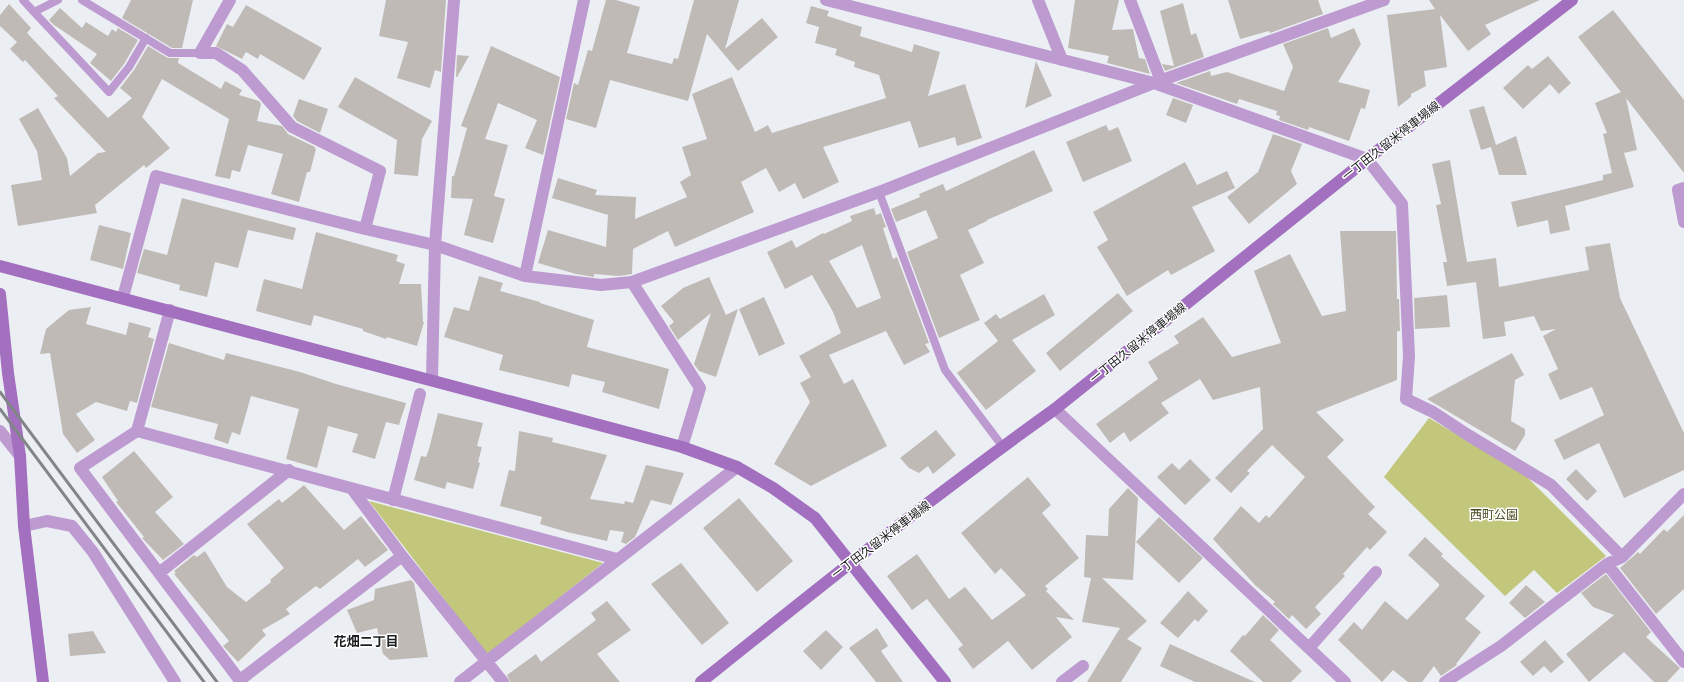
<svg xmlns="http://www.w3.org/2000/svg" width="1684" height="682" viewBox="0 0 1684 682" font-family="'Fira Sans','Noto Sans JP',sans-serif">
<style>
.green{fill:#c2c77b}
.building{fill:#c0bab7;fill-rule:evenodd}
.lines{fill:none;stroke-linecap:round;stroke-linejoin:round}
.lane{stroke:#bd9ad0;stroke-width:8}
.street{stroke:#bd9ad0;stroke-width:12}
.secondary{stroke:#a36fbf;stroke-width:12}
.rail{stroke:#828588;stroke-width:3}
.labels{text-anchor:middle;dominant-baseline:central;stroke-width:3;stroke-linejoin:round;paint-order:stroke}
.street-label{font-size:12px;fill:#1a1c1d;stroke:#fff}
.park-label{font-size:12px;fill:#494b20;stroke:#fff}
.neighbourhood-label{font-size:13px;font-weight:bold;fill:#1a1c1d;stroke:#fff}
</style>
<rect width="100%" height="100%" fill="#ebeff4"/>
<path class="green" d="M1429,418L1524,474L1606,556L1557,593L1534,570L1505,596L1384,477Z
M369,501L603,563L487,655Z"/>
<path class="building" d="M131,0H193L182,48H172L122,18Z
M386,0H446L441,72L435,70L430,88L397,78L408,42L379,36Z
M606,0H616L640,7L627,53L672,64L674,58L678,59L694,0H739L725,49L762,18L778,37L738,71L707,34L688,101L610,80L596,128L566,119L574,83L578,85L588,50L592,51Z
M1075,0H1119L1112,30L1133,29L1139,58L1145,59L1150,74L1107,63L1109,56L1068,48Z
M1228,0H1318L1323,14L1270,33L1269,31L1240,39Z
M1429,0H1540L1485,25L1491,34L1468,51L1440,15L1447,67L1424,71L1426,86L1411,94V97L1398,107L1387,15L1435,9Z
M1183,3L1191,35L1196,33L1204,57L1165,71L1162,64L1174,66L1160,11Z
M9,4L31,28L27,33L108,118L132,98L120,88L134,70L148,46L168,58H179L178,63L221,89L225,81L242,90L239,95L259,101L261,104L257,121L282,126L288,134L315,147V149H316L310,172H307L299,202L271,194L283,154L248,145L240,172L232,170L230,179L215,176L229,119L162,79L142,117L170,148L146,168L144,165L95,205L97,213L18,226L11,185L42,180L37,151L19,119L38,108L67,158L70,176L98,153L106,152L54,98L58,96L25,60L23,62L10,49L17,42L0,26V15Z
M246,5L322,48L304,80L260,54L258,59L246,52L242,59L216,46L227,24L233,27Z
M811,6L829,11L827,16L862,27L860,36L912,52L914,44L940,52L928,96L965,84L982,138L957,146L955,137L919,148L910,121L823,147L839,182L803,199L795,183L779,192L766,168L741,182L754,212L675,247L668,231L633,249L632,274L619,276L594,274V277L576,274L538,263L548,230L606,247L608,215L552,198L558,178L597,190L595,195L636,197L635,219L687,197L680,182L691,175L682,147L707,139L692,94L732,77L755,132L768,125L772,133L886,98L879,75L854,67L855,62L835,55L837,49L815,43L819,27L806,23Z
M60,8L82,28L86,22L108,36L112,29L116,32L118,28L138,40L124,64L111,81L90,63L97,54L54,25L49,20Z
M1613,10L1684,100V173L1626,98L1637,150L1624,153L1634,187L1565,206L1570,230L1550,234L1548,220L1517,227L1511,202L1603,180V175L1612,173L1603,134L1607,133L1595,103L1621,92L1578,37Z
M1328,28L1331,38L1354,28L1361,44L1338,82L1370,90L1365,109L1361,108L1349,141L1309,127L1308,130L1279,120L1280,116L1276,115L1277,111L1239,99L1237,104L1176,83L1210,71L1211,76L1227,72L1284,91L1293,67L1283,44Z
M491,46L560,77L543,155L525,148L537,120L498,103L485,139L508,145L494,196L505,199L493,243L464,235L473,199L451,198L452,176H454L467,128L461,126Z
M457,55L469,56L457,77H456Z
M1548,56L1571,83L1559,94L1550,84L1523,109L1503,88L1528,65L1532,69Z
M1036,61L1052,96L1025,108Z
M355,77L432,121L422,139L418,176L394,174L397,140L338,107Z
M1173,98L1193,105L1186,123L1166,115Z
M299,99L328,109L320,133L297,121L293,116Z
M1484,106L1496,145L1516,136L1527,175H1499L1491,147L1481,150L1469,110Z
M1106,125L1109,131L1118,127L1132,161L1083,182L1066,142Z
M1273,134L1302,144L1291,171L1297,184L1249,224L1227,197L1258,172Z
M1034,150L1053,191L987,220V221L968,230L984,263L960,275L980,320L939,338L907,252L938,238L926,210L896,222L891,209L920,197L919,194L943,184L946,191Z
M1450,160L1467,262L1496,258L1499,287L1589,270L1585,247L1610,243L1620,298L1684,433V470L1624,498L1599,443L1564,460L1554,440L1604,415L1592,387L1560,400L1548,374L1558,369L1543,336L1556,329L1541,331L1534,316L1504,322L1506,336L1483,339L1476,282L1447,286L1443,262H1447L1436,205L1441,204L1432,164Z
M1185,162L1197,185L1227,171L1235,188L1192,207L1215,251L1171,275L1168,270L1127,296L1097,247L1108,240L1093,212Z
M182,198L296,228L293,240L248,230L238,268L215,262L207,297L179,290L180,285L137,273L144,249L167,255Z
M874,208L876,215L881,213L886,227L883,228L893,259L897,257L929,343L925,344L930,352L904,365L886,331L829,355L844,384L853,379L887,446L811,486L774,464L810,402L800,383L811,377L799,356L841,333L833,312L812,275L785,289L767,252L792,240L796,248L823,233L824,234L852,221L850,216ZM862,245L881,298L857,308L829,261Z
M99,225L131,233L123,269L90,260Z
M1340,231H1396L1397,299H1399L1400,331H1397V380L1316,412L1344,440L1327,457L1375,507L1368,514L1387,532L1370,550L1367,547L1343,574L1345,576L1315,607L1321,614L1306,629L1292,615L1289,619L1273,604L1275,602L1255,585L1213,539L1241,506L1259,523L1266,515L1269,518L1305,477L1272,445L1247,471L1250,473L1231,493L1215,478L1263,429L1260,387L1213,400L1200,379L1161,403L1169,413L1130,442L1124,432L1110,443L1096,424L1158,379L1148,362L1179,343L1174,336L1203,317L1232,357L1281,343L1254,271L1290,254L1322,316L1346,311Z
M316,232L398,255L396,261L405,264L399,284H421L423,322H424L417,346L387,337L386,339L363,331V329L314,315L311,326L256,311L264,279L302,289Z
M479,276L503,283L500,291L540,302V303L594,320L587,347L669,369L659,409L602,392L605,382L572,374L569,387L499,370L503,355L444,337L454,307L469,311Z
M709,277L726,315L738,309L716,377L699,371L694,364L711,313L678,340L669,326L674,322L661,306L683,288Z
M1118,293L1133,311L1060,371L1046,353Z
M1044,294L1055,315L1012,340L1036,371L986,410L957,373L998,341L984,323L996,314L1000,319Z
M1447,295L1450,327L1415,329L1414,298Z
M764,297L785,344L759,356L739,309Z
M91,307L86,324L126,335L129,322L151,328L148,337L154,339L137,403L130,401L127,411L96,402L76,414L95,440L77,453L63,434L50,353L40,354L46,329L69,310Z
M169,343L224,360L226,353L300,372L336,384L406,403L399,425L386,422L375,459L352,452L358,434L328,426L317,468L286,459L299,409L251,396L240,435L232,432L228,444L214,439L218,424L151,407Z
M1512,353L1524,375L1515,380L1511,421L1525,429V435L1515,451L1427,399Z
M438,413L483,423L477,446L482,447L478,462L480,463L473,489L447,482L445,489L414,480L421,456L426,457L429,449Z
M936,430L956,455L933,474L928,466L919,473L909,468L900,458Z
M519,431L553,438L552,442L607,455L590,499L624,504L625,501L633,503L646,465L684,473L671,505L651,500L635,537L626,544L621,542L624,532L610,530L607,541L567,532L540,524L542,517L500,506L509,470L515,471Z
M134,451L173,497L155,512L184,544L163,560L142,538L144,537L116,502L118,501L102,477Z
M1190,459L1211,480L1185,505L1157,477L1172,463L1179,470Z
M1576,469L1597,491L1587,501L1566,479Z
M1028,477L1051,505L1042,513L1079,558L1045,586L1048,589L1046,591L1074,620L1056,617L1072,637L1032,670L1008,641L973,669L958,649L963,645L927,599L912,610L887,576L917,554L949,599L965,587L992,620L1026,595L1001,568L995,574L961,533Z
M304,485L344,530L361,516L388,550L365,567L358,559L320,589L316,586L286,609L290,614L262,630L266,635L238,662L223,646L229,641L174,574L176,573L174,571L194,555L197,557L205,551L227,587L246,602L271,582L270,580L284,568L247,524L279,499L282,503Z
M1128,488L1138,498L1133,580L1102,578L1147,621L1127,639L1142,648L1121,682H1087L1120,628L1082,622L1091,578L1084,577L1086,535L1108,536L1109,509Z
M739,498L793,561L757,592L703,528Z
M1684,515V589L1656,614L1620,568L1638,552L1640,554L1664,529L1667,532Z
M1159,517L1203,558L1179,583L1136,542Z
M1425,537L1443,554L1441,556L1485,596L1465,619L1481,632L1456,664L1457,665L1441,676L1434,666L1422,682H1408L1393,670L1382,682L1338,640L1354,622L1362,630L1385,601L1407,620L1439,586V584L1408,555Z
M681,563L729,623L702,645L651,584Z
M1606,574L1651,632L1646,637L1680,668L1667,682H1654L1624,652L1589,682L1566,654L1614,615L1593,607L1581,593Z
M411,580L414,583L428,657L390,660L383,654L377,628L357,633L347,610L374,600L375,589Z
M1526,585L1545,602L1525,618L1509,603Z
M1188,591L1208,611L1198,622L1195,619L1178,638L1160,623Z
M607,601L631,630L597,654L620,682H510L507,675L536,654L541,662L596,620L591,613Z
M1263,615L1279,630L1270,640L1302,671L1291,682H1263L1230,651L1243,635L1245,636Z
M877,628L888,646L881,651L903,682H876L849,648Z
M826,630L843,647L821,670L803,651Z
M93,631L106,653L70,656L68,634Z
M1545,640L1564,662L1551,673L1544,666L1533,676L1520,662Z
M1170,644L1201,658L1255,682H1195L1160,666Z"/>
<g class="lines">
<path class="lane" d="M23,0L34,12L58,0
M82,0L170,53H200
M34,12L109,92L129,67L146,38
M879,192L945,370L1003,447"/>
<path class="street" d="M230,0L200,53H216L242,70L292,127L380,171L365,229
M454,0L435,245L525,276L601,285L632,282L879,192L1154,83L1384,0
M826,0L1154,83L1367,159L1402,204L1409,356L1406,399L1433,412L1468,435L1551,485L1622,557
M1038,0L1062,60
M1130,0L1161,81
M1684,188L1678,190L1684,222
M525,276L584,0
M632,282L700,388L682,447
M123,297L156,176L365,229L435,245L432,379
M170,310L137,431L80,468L241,682
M1055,409L1345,682
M0,431L20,456
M137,431L617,559
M352,489L402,556L503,682
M393,500L420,394
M24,526L47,521L72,526L93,552L175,682
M1607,564L1684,662
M159,573L289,470
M1309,648L1376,572
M240,680L402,556
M460,682L737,467
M1062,682L1083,666
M1445,682L1501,646L1607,564L1622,557L1684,494"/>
<path class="secondary" d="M0,266L682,447L737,467L773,488L815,518L945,682
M0,294L8,373L20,456L24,526L43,682
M701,682C817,589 933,496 1055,409L1367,159L1572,0"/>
<path class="rail" d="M0,392L217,682
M0,409L204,682"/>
</g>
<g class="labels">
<g class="street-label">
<text transform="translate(1391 141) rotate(-38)">一丁田久留米停車場線</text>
<text transform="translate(1138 343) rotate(-39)">一丁田久留米停車場線</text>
<text transform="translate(881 540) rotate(-37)">一丁田久留米停車場線</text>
</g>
<g class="park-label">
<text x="1494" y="515">西町公園</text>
</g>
<g class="neighbourhood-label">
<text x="366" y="641">花畑二丁目</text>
</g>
</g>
</svg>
